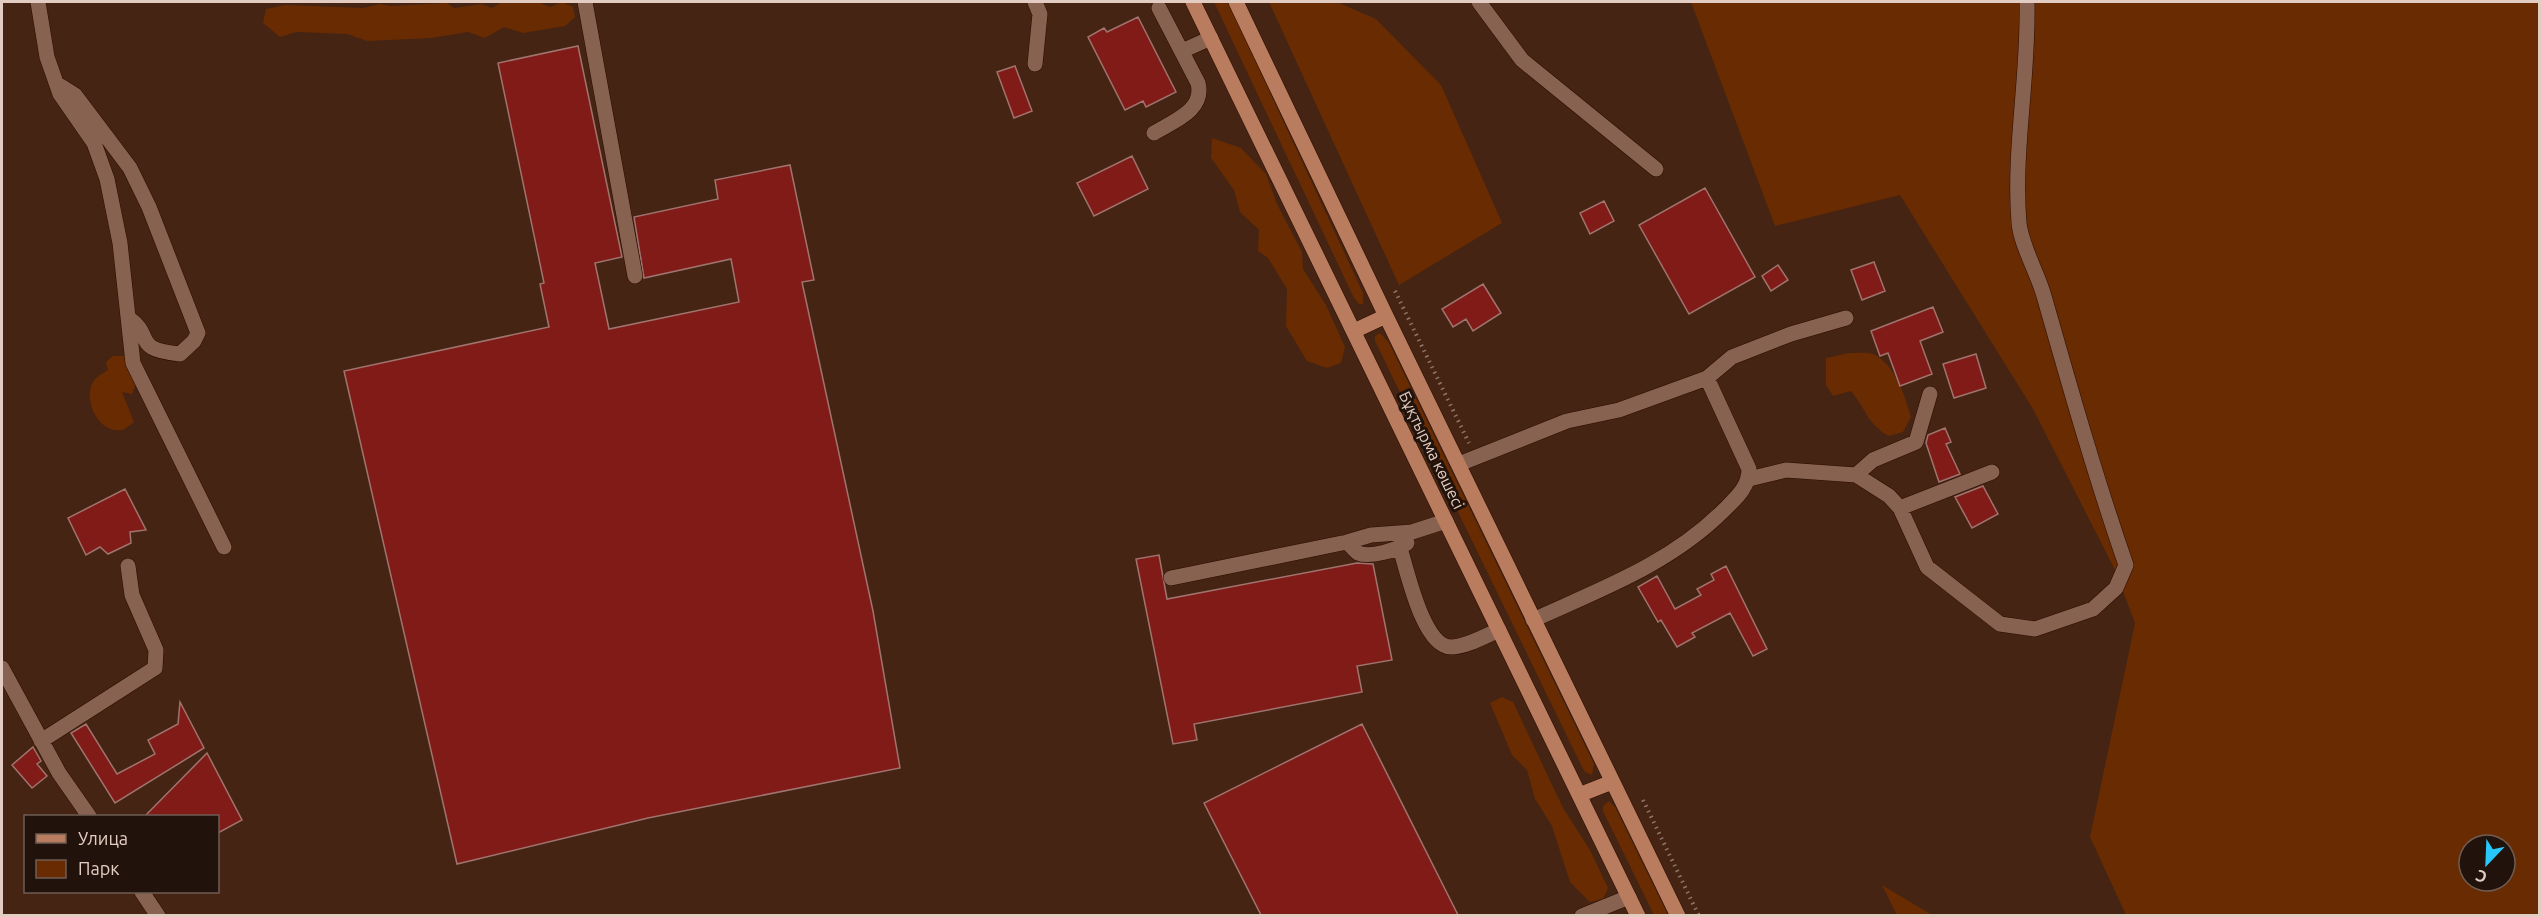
<svg xmlns="http://www.w3.org/2000/svg" width="2541" height="917" viewBox="0 0 2541 917" font-family="Ubuntu,sans-serif">
<style>
.green{fill:#692b01;fill-rule:evenodd}
.building{fill:#801b18;stroke:#a0746e;stroke-width:1.5}
.lines{fill:none;stroke-linecap:round;stroke-linejoin:round}
.minor-casing{stroke:#2a0c00;stroke-width:16}
.major-casing{stroke:#2a0c00;stroke-width:16}
.path{stroke:#917567;stroke-width:4;stroke-dasharray:1.5 4.5;stroke-linecap:butt}
.minor{stroke:#886250;stroke-width:15}
.major{stroke:#b97c5e;stroke-width:15}
.labels{text-anchor:middle;dominant-baseline:central;stroke-width:6;stroke-linejoin:round;paint-order:stroke}
.street-label{font-size:16px;fill:#e3cdc2;stroke:#21120b}
</style>
<rect width="100%" height="100%" fill="#452413"/>
<path class="green" d="M502,2H538L550,7L562,2L573,7L575,17L565,26L523,33L504,27L485,38L468,32L431,38L367,41L347,34L296,32L280,37L263,23L266,9L285,5L363,8L380,4L391,6L447,3L454,8L482,4L492,8Z
M1214,2H1228L1363,293V304H1359L1354,298Z
M1269,2H1337L1376,19L1441,85L1502,223L1399,285Z
M1691,2H2539V915H2126L2090,837L2135,623L2114,568L2033,409L1900,195L1775,226ZM2469,845H2505V881H2469Z
M1212,138L1241,148L1266,174L1277,204L1302,252L1303,269L1326,305L1345,347L1341,363L1327,368L1307,361L1286,326L1287,289L1268,258L1258,251L1259,230L1240,212L1234,190L1211,158Z
M1380,333L1389,343L1594,764L1592,775L1585,772L1582,767L1375,341V336Z
M1849,353C1856,353 1866,352 1873,354C1895,364 1905,396 1911,417L1903,432L1889,436C1868,425 1866,409 1851,391L1833,396L1826,385V358Z
M113,356H125L136,383L132,394L122,392L134,422C131,424 126,429 122,430C98,434 83,400 93,382C96,377 103,373 108,370L106,362Z
M1502,697L1513,702L1563,808L1590,850L1608,888L1603,899L1590,902L1570,882L1552,826L1535,799L1527,770L1512,755L1490,703Z
M1609,801L1615,807L1668,915H1654L1603,811V806Z
M1882,885L1932,915H1897Z"/>
<path class="building" d="M1138,17L1176,92L1146,107L1143,101L1125,110L1088,37L1104,28L1107,32Z
M578,46L622,257L595,263L609,329L739,302L731,259L644,278L634,217L718,199L715,180L790,165L814,280L802,282L873,611L900,768L648,818L457,864L344,371L549,327L540,284L544,283L498,63Z
M1015,66L1032,111L1014,118L997,72Z
M1132,156L1148,189L1094,216L1077,183Z
M1705,188L1755,277L1689,314L1639,225Z
M1604,201L1614,221L1590,234L1580,213Z
M1874,262L1885,291L1862,300L1851,270Z
M1778,265L1788,280L1771,291L1762,276Z
M1483,284L1501,313L1473,331L1466,319L1453,327L1442,309Z
M1933,307L1943,332L1920,341L1932,374L1900,386L1888,353L1880,356L1871,331Z
M1976,354L1986,388L1954,398L1943,364Z
M1945,428L1951,442L1946,444L1960,474L1939,482L1926,443L1928,435Z
M1983,486L1998,514L1972,528L1955,497Z
M125,489L146,530L130,532L131,543L108,554L100,547L86,555L68,518Z
M1159,555L1167,599L1357,563L1373,564L1392,660L1357,666L1362,692L1194,724L1197,740L1173,744L1136,559Z
M1726,566L1767,649L1753,656L1730,613L1692,633L1695,637L1677,647L1661,620L1658,622L1638,587L1657,576L1675,609L1701,595L1697,589L1714,580L1711,574Z
M180,702L204,748L115,803L71,733L86,724L117,774L155,754L148,740L178,724Z
M1362,724L1458,915H1261L1204,803Z
M33,747L41,761L37,764L47,776L32,788L12,765Z
M207,753L242,820L218,833V816H145Z"/>
<g class="lines">
<defs>
<path id="minor" d="M38,2L47,57L60,94L94,143L107,179L120,243L133,363L224,547
M585,2L635,276
M1479,2L1522,60L1656,169
M1182,51L1211,38
M1035,64L1040,14L1035,2
M56,83L75,95L130,168L149,207L198,333L194,341L180,354C131,349 155,337 129,318
M1154,133C1174,121 1205,110 1198,83L1159,8
M1459,464L1567,421L1619,410L1707,378
M1856,475L1873,460L1916,442L1930,394
M1749,479L1786,470L1856,475L1889,496L1900,508L1927,567L2000,624L2035,629L2093,609L2116,588L2126,565C2095,476 2070,387 2044,296C2038,274 2021,245 2019,223C2013,149 2029,76 2027,2
M1900,508L1992,472
M1347,542C1350,545 1355,551 1358,553C1370,558 1397,550 1407,543
M1400,548C1407,570 1423,647 1451,647C1466,647 1485,636 1499,630
M1171,578L1347,542L1371,535L1412,532L1446,521
M1533,620C1601,589 1670,564 1724,510C1736,498 1749,487 1749,469L1707,378L1732,357L1791,334L1846,318
M2,668L59,773L89,816
M41,741L155,668L156,650L132,595L128,566
M142,892L158,916
M1582,916L1629,897"/>
<path id="major" d="M1193,2L1638,916
M1236,2L1386,316L1678,916
M1354,331L1386,316
M1579,795L1612,782"/>
</defs>
<use href="#minor" class="minor-casing"/>
<use href="#major" class="major-casing"/>
<path class="path" d="M1395,291L1469,443
M1643,800L1699,916"/>
<use href="#minor" class="minor"/>
<use href="#major" class="major"/>
</g>
<g class="labels">
<g class="street-label">
<text transform="translate(1432 450) rotate(64)">Бұқтырма көшесі</text>
</g>
</g>
<rect width="2541" height="917" fill="none" stroke="#e3cdc2" stroke-width="6"/>
<rect x="24" y="815" width="195" height="78" fill="#21120b" stroke="#6f5d54" stroke-width="1.5"/>
<rect x="36" y="834" width="30" height="9" fill="#b97c5e" stroke="#6f5d54" stroke-width="1.5"/>
<text x="78" y="845" font-size="18" fill="#e3cdc2">Улица</text>
<rect x="36" y="860" width="30" height="18" fill="#692b01" stroke="#6f5d54" stroke-width="1.5"/>
<text x="78" y="875" font-size="18" fill="#e3cdc2">Парк</text>
<g transform="translate(2487 863) rotate(203)"><circle r="28" fill="#21120b" stroke="#6f5d54" stroke-width="1.5"/>
<path d="M0-4.5L10 22L0 15L-10 22Z" fill="#28c8ff"/>
<text y="-9" font-size="16" font-weight="bold" text-anchor="middle" fill="#e3cdc2">С</text>
</g>
</svg>
